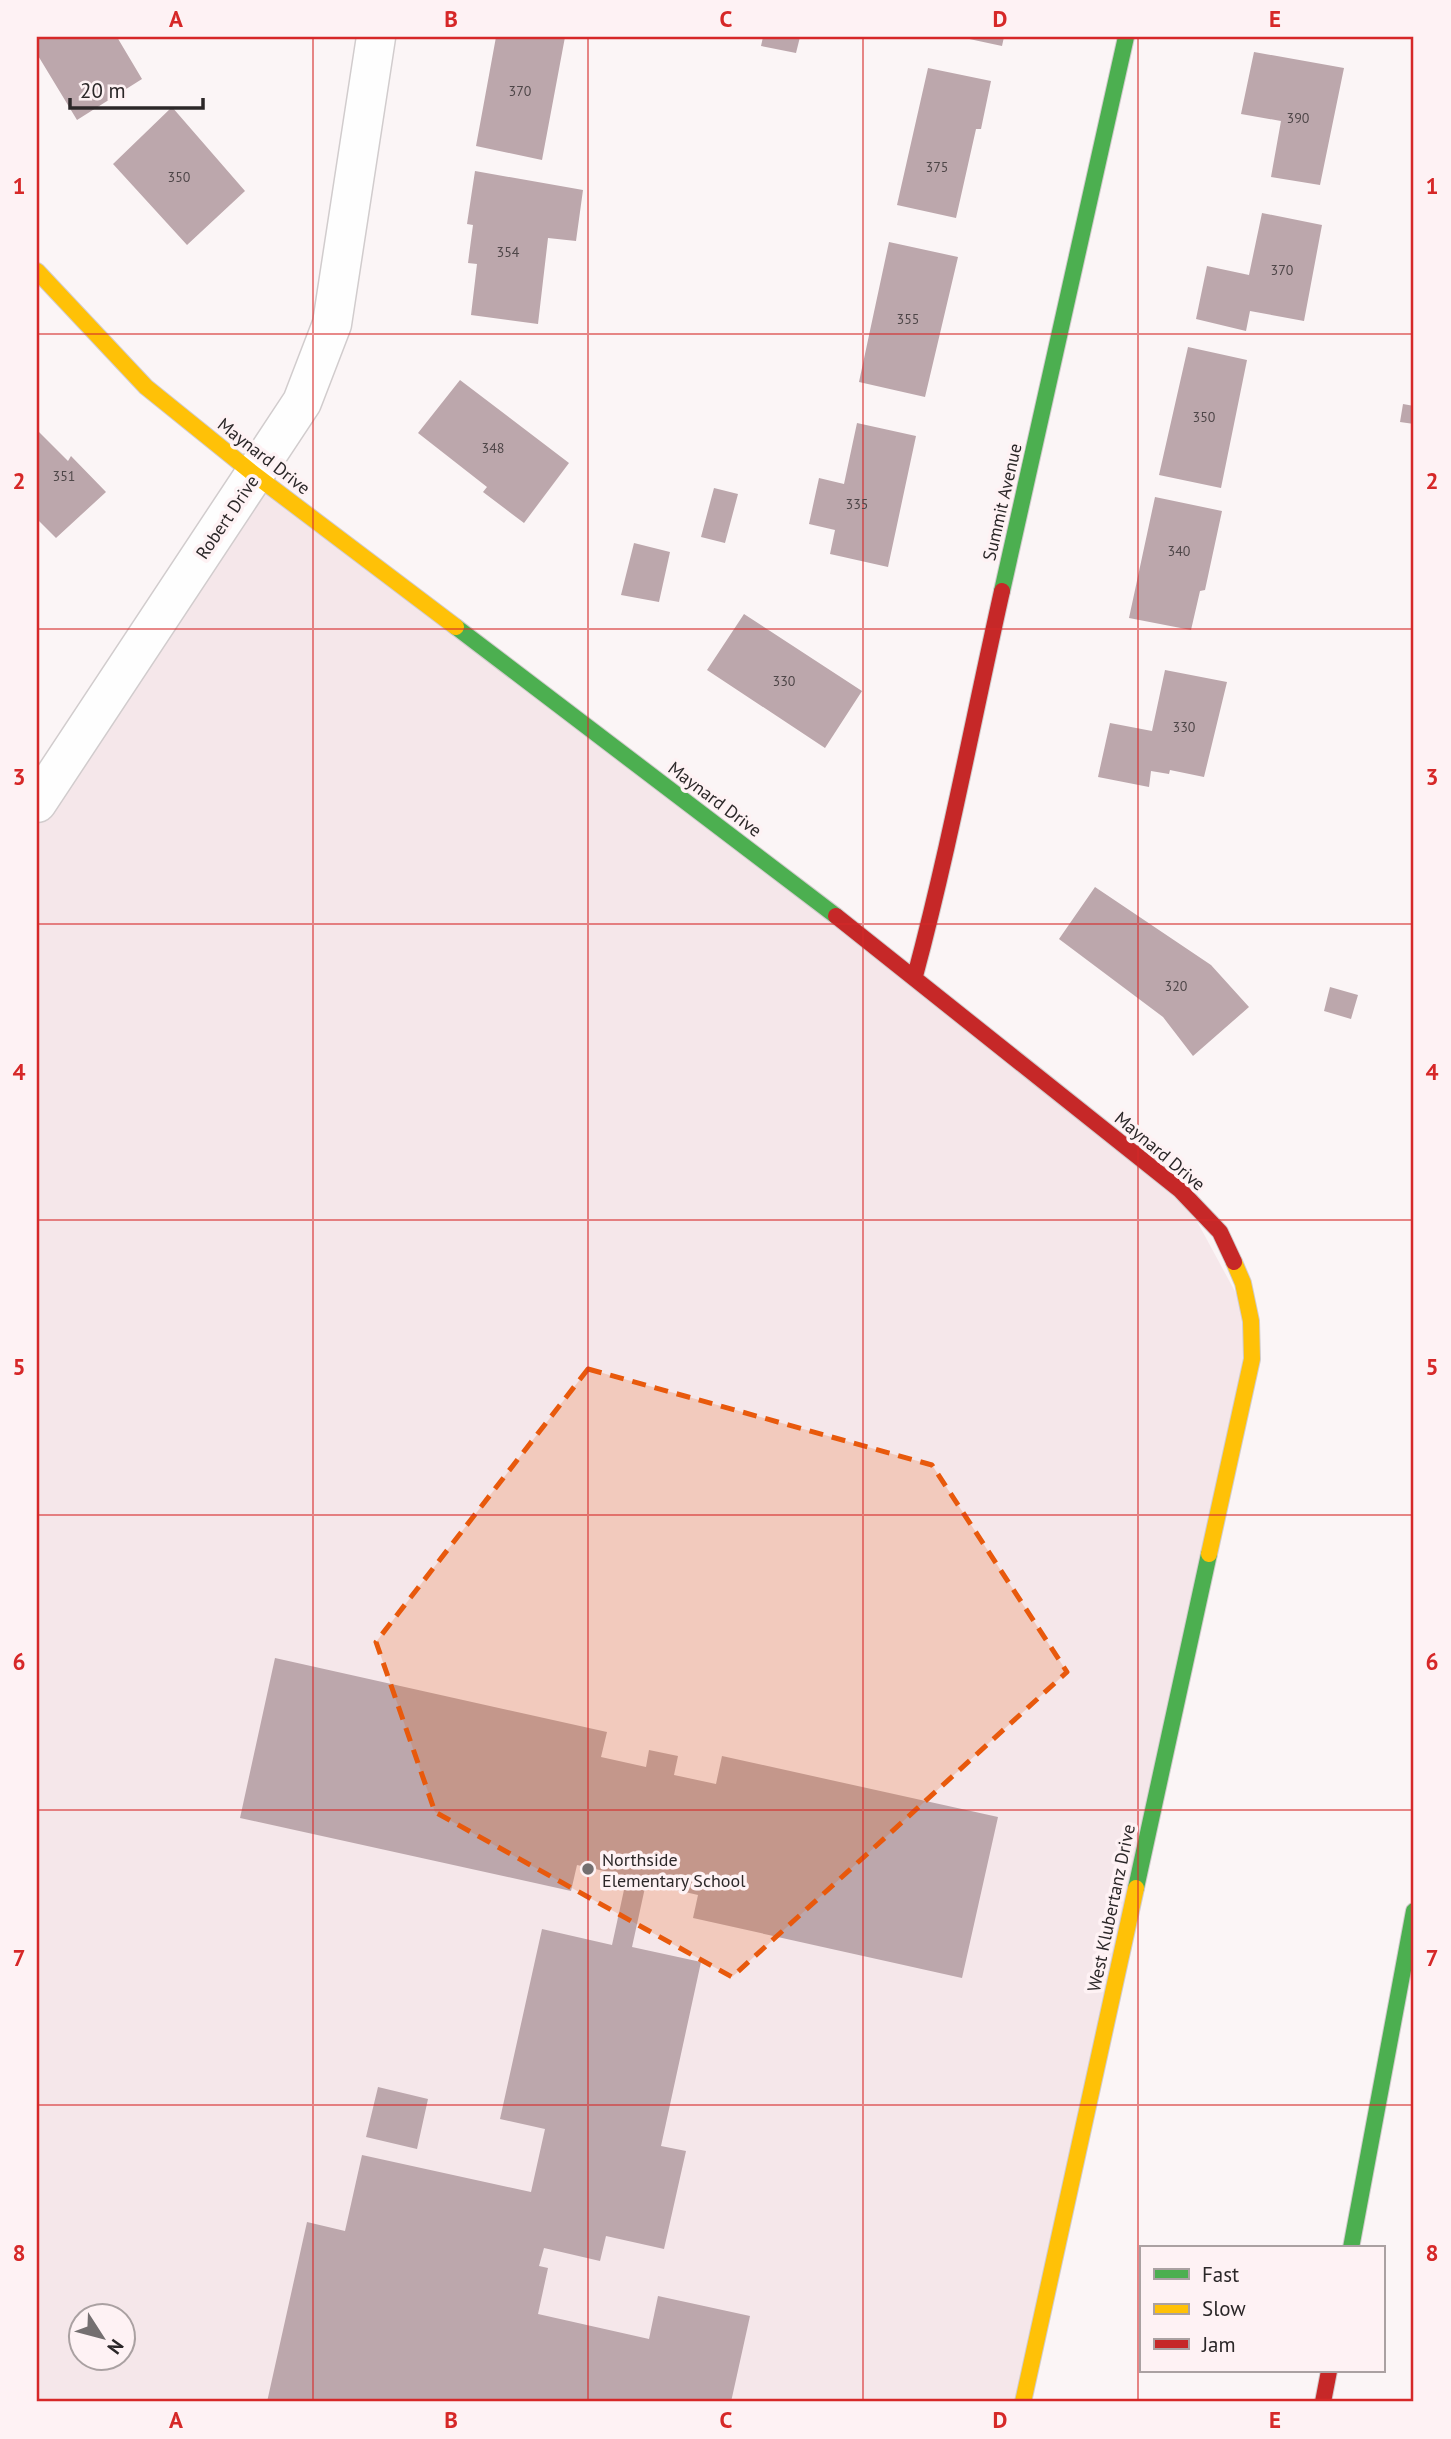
<svg xmlns="http://www.w3.org/2000/svg" width="1451" height="2439" viewBox="0 0 1451 2439" font-family="'PT Sans',sans-serif">
<style>
.built{fill:#f5e7ea;fill-rule:evenodd}
.building{fill:#bca7ac}
.lines{fill:none;stroke-linecap:round;stroke-linejoin:round}
.street-casing{stroke:#d1cccd;stroke-width:41}
.fast-casing{stroke:#d1cccd;stroke-width:18}
.slow-casing{stroke:#d1cccd;stroke-width:18}
.jam-casing{stroke:#d1cccd;stroke-width:18}
.street{stroke:#fefefe;stroke-width:38}
.fast{stroke:#4caf50;stroke-width:16}
.slow{stroke:#ffc107;stroke-width:16}
.jam{stroke:#c62828;stroke-width:16}
.marked{fill:#e8590c;fill-opacity:0.2;stroke:#e8590c;stroke-width:5;stroke-dasharray:14 9;stroke-linejoin:round}
.grid{fill:none;stroke:#d62828;stroke-width:2;stroke-opacity:0.55}
.poi-dot{fill:#746f70;stroke:#fef2f4;stroke-width:2.5}
.labels{text-anchor:middle;dominant-baseline:central;stroke-width:7;stroke-linejoin:round;paint-order:stroke}
.number-label{font-size:14px;fill:#4f4749}
.street-label{font-size:18px;fill:#2b2728;stroke:#fef2f4}
.poi-label{font-size:18px;fill:#2b2728;stroke:#fef2f4;text-anchor:start}
.neatline{fill:none;stroke:#d62828;stroke-width:2.5}
.grid-label{font-size:23px;text-anchor:middle;font-weight:bold;fill:#d62828}
</style>
<rect width="100%" height="100%" fill="#fbf5f6"/>
<path class="built" d="M255,475L1180,1190L1251,1321L1023,2402H37V803ZM80,2316H122V2358H80Z"/>
<path class="building" d="M37,37H117L142,79L77,120L37,54Z
M496,37H565L542,160L476,146Z
M763,37H800L796,53L761,46Z
M960,37H1004L1002,46Z
M1254,52L1344,68L1320,185L1271,177L1281,121L1241,114Z
M928,68L991,81L981,129H976L956,218L897,205Z
M172,107L245,191L187,245L113,164Z
M475,171L583,190L576,241L548,238L538,324L471,315L477,264L468,263L473,225L467,224Z
M1262,213L1322,225L1304,321L1250,311L1246,331L1196,319L1207,266L1249,275Z
M889,242L958,257L925,397L859,382Z
M1188,347L1247,360L1221,488L1159,475Z
M460,380L569,463L524,523L483,492L487,487L418,433Z
M1403,404L1414,406V424L1400,422Z
M857,423L916,436L888,567L830,554L835,530L809,524L819,478L844,484Z
M37,430L68,461L71,456L106,492L56,538L37,519Z
M714,488L738,494L725,543L701,537Z
M1155,497L1222,511L1205,590L1200,591L1191,630L1129,618Z
M634,543L670,552L659,602L621,595Z
M744,614L862,691L825,748L707,670Z
M1165,670L1227,682L1204,777L1170,770L1169,774L1151,771L1149,787L1098,777L1110,723L1152,731Z
M1095,887L1211,965L1249,1007L1193,1056L1163,1017L1059,939Z
M1330,987L1358,995L1351,1019L1324,1011Z
M275,1658L607,1732L601,1757L646,1767L649,1750L678,1756L674,1775L716,1784L722,1756L998,1817L962,1978L693,1918L698,1895L646,1883L632,1947L701,1962L661,2146L686,2151L664,2249L606,2236L600,2261L544,2248L539,2266L548,2268L538,2314L649,2339L658,2296L750,2316L731,2402H267L307,2222L345,2231L362,2155L531,2192L545,2129L500,2119L542,1929L612,1945L627,1876L577,1865L571,1891L240,1818Z
M378,2087L428,2099L417,2149L366,2137Z"/>
<g class="lines">
<defs>
<path id="street" d="M37,803L302,402L332,324L376,37"/>
<path id="fast" d="M1002,591L1126,37
M456,627L836,916
M1136,1888L1209,1554
M1351,2248L1414,1911"/>
<path id="slow" d="M37,271L146,387L255,475L456,627
M1209,1554L1252,1359L1251,1321L1243,1283L1234,1262
M1023,2402L1136,1888"/>
<path id="jam" d="M836,916L1180,1190L1220,1232L1234,1262
M915,976C949,849 973,720 1002,591
M1323,2402L1329,2371"/>
</defs>
<use href="#street" class="street-casing"/>
<use href="#fast" class="fast-casing"/>
<use href="#slow" class="slow-casing"/>
<use href="#jam" class="jam-casing"/>
<use href="#street" class="street"/>
<use href="#fast" class="fast"/>
<use href="#slow" class="slow"/>
<use href="#jam" class="jam"/>
</g>
<path class="marked" d="M588,1369L932,1465L1067,1672L732,1977L435,1812L376,1642Z"/>
<path class="grid" d="M313,37V2402M588,37V2402M863,37V2402M1138,37V2402M37,334H1414M37,629H1414M37,924H1414M37,1220H1414M37,1515H1414M37,1810H1414M37,2105H1414"/>
<circle class="poi-dot" cx="588" cy="1869" r="7"/>
<g class="labels">
<g class="number-label">
<text x="520" y="91">370</text>
<text x="1298" y="118">390</text>
<text x="937" y="167">375</text>
<text x="179" y="177">350</text>
<text x="508" y="252">354</text>
<text x="1282" y="270">370</text>
<text x="908" y="319">355</text>
<text x="1204" y="417">350</text>
<text x="493" y="448">348</text>
<text x="64" y="476">351</text>
<text x="857" y="504">335</text>
<text x="1179" y="551">340</text>
<text x="784" y="681">330</text>
<text x="1184" y="727">330</text>
<text x="1176" y="986">320</text>
</g>
<g class="street-label">
<text transform="translate(264 456) rotate(38)">Maynard Drive</text>
<text transform="translate(1002 502) rotate(-77)">Summit Avenue</text>
<text transform="translate(227 517) rotate(-56)">Robert Drive</text>
<text transform="translate(715 799) rotate(37)">Maynard Drive</text>
<text transform="translate(1160 1151) rotate(40)">Maynard Drive</text>
<text transform="translate(1111 1908) rotate(-78)">West Klubertanz Drive</text>
</g>
<g class="poi-label">
<text x="602" y="1859">Northside<tspan x="602" dy="21">Elementary School</tspan></text>
</g>
</g>
<rect width="1451" height="2439" fill="none" stroke="#fef2f4" stroke-width="77"/>
<rect x="1140" y="2246" width="245" height="126" fill="#fef2f4" stroke="#aaa1a2" stroke-width="2"/>
<rect x="1154" y="2269" width="35" height="10" fill="#4caf50" stroke="#aaa1a2" stroke-width="2"/>
<text x="1202" y="2282" font-size="21" fill="#2b2728">Fast</text>
<rect x="1154" y="2304" width="35" height="10" fill="#ffc107" stroke="#aaa1a2" stroke-width="2"/>
<text x="1202" y="2316" font-size="21" fill="#2b2728">Slow</text>
<rect x="1154" y="2339" width="35" height="10" fill="#c62828" stroke="#aaa1a2" stroke-width="2"/>
<text x="1202" y="2352" font-size="21" fill="#2b2728">Jam</text>
<g transform="translate(102 2337) rotate(126)"><circle r="33" fill="#fef2f4" stroke="#aaa1a2" stroke-width="2"/>
<path d="M0-5L12 26L0 18L-12 26Z" fill="#746f70"/>
<text y="-10" font-size="19" font-weight="bold" text-anchor="middle" fill="#2b2728">N</text>
</g>
<path d="M70 98v10h133v-10" fill="none" stroke="#2b2728" stroke-width="3.5"/>
<text x="80" y="98" font-size="21" fill="#2b2728" stroke="#fef2f4" stroke-width="5" paint-order="stroke">20 m</text>
<rect x="38" y="38" width="1374" height="2362" class="neatline"/>
<g class="grid-label">
<text x="176" y="27">A</text>
<text x="451" y="27">B</text>
<text x="726" y="27">C</text>
<text x="1000" y="27">D</text>
<text x="1275" y="27">E</text>
<text x="19" y="194">1</text>
<text x="1432" y="194">1</text>
<text x="19" y="489">2</text>
<text x="1432" y="489">2</text>
<text x="19" y="785">3</text>
<text x="1432" y="785">3</text>
<text x="19" y="1080">4</text>
<text x="1432" y="1080">4</text>
<text x="19" y="1375">5</text>
<text x="1432" y="1375">5</text>
<text x="19" y="1670">6</text>
<text x="1432" y="1670">6</text>
<text x="19" y="1966">7</text>
<text x="1432" y="1966">7</text>
<text x="19" y="2261">8</text>
<text x="1432" y="2261">8</text>
<text x="176" y="2428">A</text>
<text x="451" y="2428">B</text>
<text x="726" y="2428">C</text>
<text x="1000" y="2428">D</text>
<text x="1275" y="2428">E</text>
</g>
</svg>
